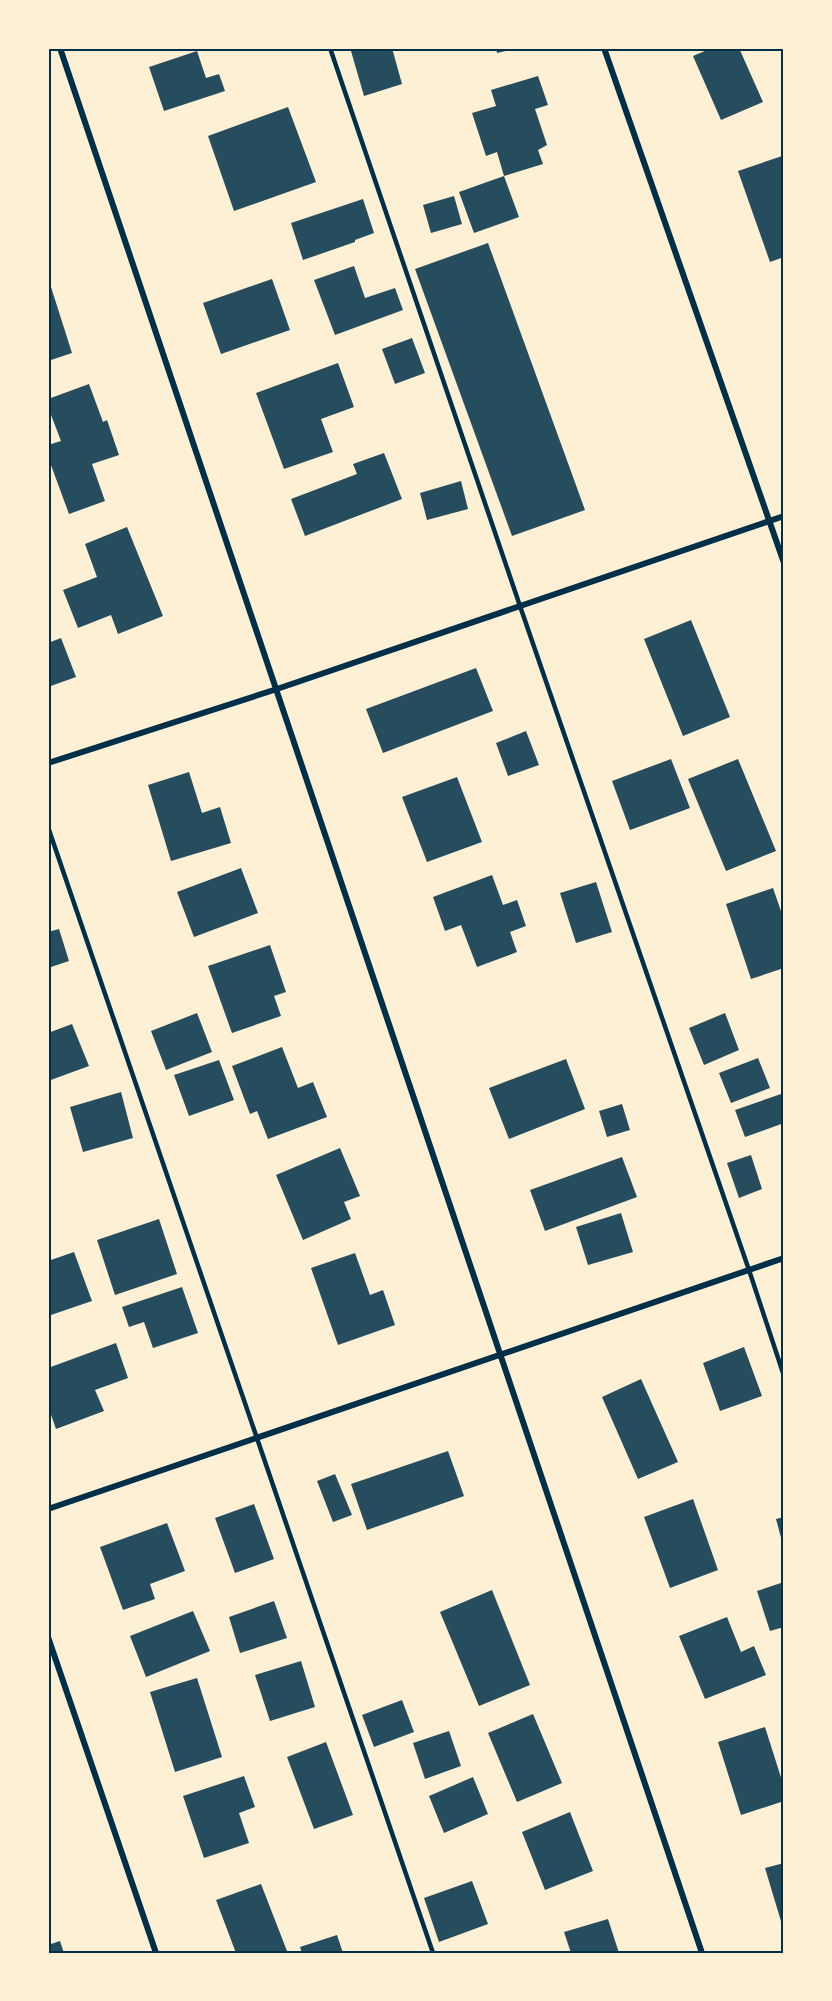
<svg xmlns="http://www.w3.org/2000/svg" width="832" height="2001" viewBox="0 0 832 2001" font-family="Commissioner,sans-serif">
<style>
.building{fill:#264d5e}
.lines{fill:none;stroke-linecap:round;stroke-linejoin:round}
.service{stroke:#003049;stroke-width:4.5}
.minor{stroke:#003049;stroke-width:6}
.neatline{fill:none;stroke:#003049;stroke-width:2}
</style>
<rect width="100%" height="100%" fill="#fdf0d5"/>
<path class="building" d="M361,48H392L402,84L364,96L351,51Z
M496,48H514V49L497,53Z
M712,48H739L763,102L721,120L693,56Z
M197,51L206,78L219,74L225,91L164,111L149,67Z
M538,76L548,105L535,109L547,145L538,150L543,164L504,176L519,217L474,233L459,192L504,176L497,152L486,156L472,113L496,106L491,90Z
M288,107L316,182L234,211L208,136Z
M782,156L784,163V257L770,262L738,171Z
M454,196L462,224L431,233L423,205Z
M363,199L374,233L355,240V242L303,260L291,223Z
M488,243L585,510L512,536L415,269Z
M354,266L365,298L395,288L403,310L335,335L314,280Z
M272,279L290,330L221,354L203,303Z
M51,287L72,353L48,361V288Z
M412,338L425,373L395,384L382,349Z
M338,363L354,407L321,419L333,452L284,469L256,393Z
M89,384L103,422L107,420L119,455L92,464L105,501L69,514L48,457V445L61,441L48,407V399Z
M384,453L402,499L305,536L291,499L357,474L353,464Z
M461,481L468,509L427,520L420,493Z
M127,527L163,616L118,634L111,615L78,628L63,590L97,577L85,544Z
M691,620L730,717L683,736L644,639Z
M61,638L76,677L48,687V643Z
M476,668L493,711L383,753L366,709Z
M526,731L539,765L508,776L496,743Z
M671,759L690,808L630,830L612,781Z
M738,759L776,851L726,871L688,779Z
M189,772L202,813L220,807L231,843L171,861L148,785Z
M457,777L482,842L427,862L402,797Z
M241,868L258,913L194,937L177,892Z
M492,875L503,905L517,900L526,926L510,932L517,952L477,967L461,925L445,931L433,897Z
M596,882L612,932L576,943L560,893Z
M773,888L784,920V968L751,979L726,904Z
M59,929L69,961L48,968V932Z
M270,945L286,992L274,996L281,1016L232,1033L208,966Z
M197,1013L212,1052L166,1070L151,1031Z
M725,1013L739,1050L704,1065L689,1028Z
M72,1024L89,1066L48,1081V1033Z
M282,1047L298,1088L313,1082L327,1117L268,1139L257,1111L250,1114L232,1066Z
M758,1058L770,1088L731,1103L719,1073Z
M566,1059L585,1109L509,1139L489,1088Z
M219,1060L234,1100L189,1116L174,1075Z
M121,1092L133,1138L83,1152L70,1107Z
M781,1094L784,1103V1123L745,1137L735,1110Z
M622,1104L630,1130L607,1137L599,1111Z
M340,1148L360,1196L344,1202L351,1219L303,1240L276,1175Z
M751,1155L762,1189L739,1198L727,1163Z
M622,1157L637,1197L545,1231L530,1190Z
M621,1213L633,1252L588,1265L576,1227Z
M159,1219L177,1274L115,1295L97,1240Z
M74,1252L92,1301L48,1316V1261Z
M355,1253L370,1295L383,1290L395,1325L338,1345L311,1268Z
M182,1287L198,1333L153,1348L144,1322L129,1327L122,1307Z
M116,1343L128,1378L95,1390L104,1411L56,1429L48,1406V1368Z
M744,1347L762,1396L720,1411L703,1363Z
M641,1379L678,1462L638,1479L602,1397Z
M448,1451L464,1496L367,1530L351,1484Z
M335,1474L352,1515L333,1522L317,1481Z
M693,1499L718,1570L670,1588L644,1517Z
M254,1504L274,1559L235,1573L215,1518Z
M784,1517V1545H783L776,1519Z
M167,1523L185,1571L150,1584L155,1599L123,1610L100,1547Z
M784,1582V1627L770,1631L757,1591Z
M492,1590L530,1685L479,1706L440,1612Z
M274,1601L287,1638L240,1653L229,1617Z
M193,1611L210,1651L146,1677L130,1636Z
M727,1617L741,1652L754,1646L766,1675L705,1699L679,1636Z
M301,1661L315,1707L270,1721L255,1675Z
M197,1678L222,1757L175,1772L150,1692Z
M402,1700L414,1732L374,1747L362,1715Z
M533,1714L562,1783L517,1802L488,1733Z
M765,1727L784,1787V1801L741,1815L718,1742Z
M449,1731L461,1766L425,1779L413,1743Z
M326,1742L353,1815L314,1829L287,1757Z
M244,1776L255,1807L239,1813L249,1843L204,1858L183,1796Z
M473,1777L488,1814L444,1833L429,1796Z
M570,1812L593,1871L545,1890L522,1832Z
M784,1863V1927L783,1928L765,1868Z
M472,1881L488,1924L439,1942L424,1898Z
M261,1884L287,1951L236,1953L216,1900Z
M608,1919L619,1953H571L564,1932Z
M337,1935L343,1953H302L300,1947Z
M60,1941L64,1953H48V1945Z"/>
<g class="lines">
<path class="service" d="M330,48L520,606L749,1270L784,1376
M48,827L433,1953"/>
<path class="minor" d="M60,48L702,1953
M604,48L784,563
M48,763L277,689L784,516
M48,1509L784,1258
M48,1637L156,1953"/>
</g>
<rect width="832" height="2001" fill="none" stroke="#fdf0d5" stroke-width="99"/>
<rect x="50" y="50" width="732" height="1902" class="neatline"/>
</svg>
